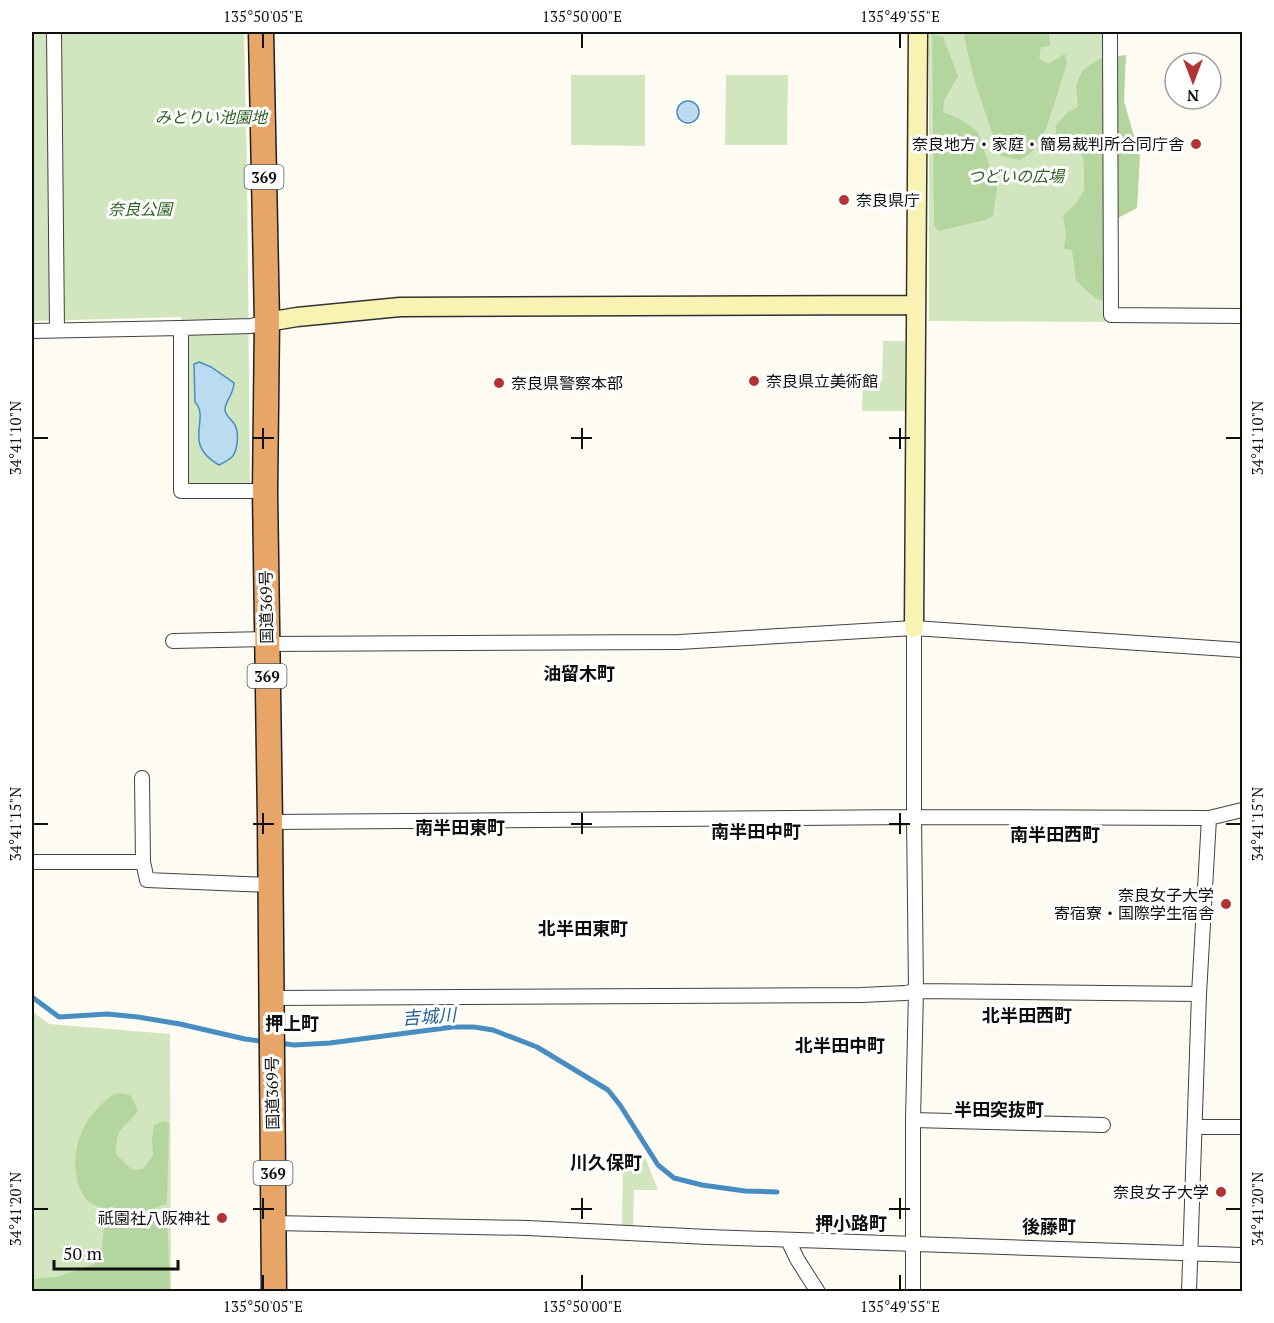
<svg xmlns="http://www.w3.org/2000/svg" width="1274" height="1323" viewBox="0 0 1274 1323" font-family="'PT Serif','Noto Sans JP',serif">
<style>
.green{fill:#d1e6be}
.forest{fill:#b5d59f}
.water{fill:#bbdbf1;stroke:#488dc1;stroke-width:1.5}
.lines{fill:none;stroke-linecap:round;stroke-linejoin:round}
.stream{stroke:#488dc1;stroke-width:5}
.street-casing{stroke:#424242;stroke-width:16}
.secondary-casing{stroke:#313131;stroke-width:21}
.highway-casing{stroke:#202020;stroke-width:27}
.street{stroke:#fff;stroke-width:14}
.secondary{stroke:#f8f3b3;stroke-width:18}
.highway{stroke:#e7a667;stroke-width:24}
.ticks{fill:none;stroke:#0f0f0f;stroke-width:2}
.poi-dot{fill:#b33334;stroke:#fff;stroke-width:2}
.labels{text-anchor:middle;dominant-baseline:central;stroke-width:6;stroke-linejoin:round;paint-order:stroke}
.shield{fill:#fff;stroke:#575757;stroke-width:1.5}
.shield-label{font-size:15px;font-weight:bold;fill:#0f0f0f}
.park-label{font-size:16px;font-style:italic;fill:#2f6124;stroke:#fff}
.poi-label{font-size:16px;fill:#0f0f0f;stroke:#fff;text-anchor:end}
.street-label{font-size:16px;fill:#0f0f0f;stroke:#fff}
.neighbourhood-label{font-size:18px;font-weight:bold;fill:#0f0f0f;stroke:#fff}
.water-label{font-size:18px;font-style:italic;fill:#235f96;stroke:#fff}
.neatline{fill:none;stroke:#0f0f0f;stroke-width:2}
.ticks-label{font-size:15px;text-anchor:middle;fill:#0f0f0f}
</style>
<rect width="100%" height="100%" fill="#fefcf2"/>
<path class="green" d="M32,32H244L247,175L250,484L194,485L186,480L185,348L181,317L32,321Z
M929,32H1102L1105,322L929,321Z
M571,75H645V146L571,145Z
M726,75H788L787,145H725Z
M883,341H905V411H862L863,381H882Z
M32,1011L49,1024L170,1034L171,1291H32Z
M623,1157H645L658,1190H634L633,1229L622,1228Z"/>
<path class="forest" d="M965,33L1049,34L1050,46L1041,47L1039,58L1048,64L1065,54L1067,64L1045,132L1032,152L1020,160L1000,156L974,79L964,37Z
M932,34L943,37L958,76L944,101L943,112L962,120L978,132L997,188L993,216L985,220L939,231L934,226Z
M1126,55L1124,101L1140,157L1137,208L1118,218V306L1095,298L1076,281L1072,250L1064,249L1066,234L1063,216L1077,202L1084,190V169L1083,157L1072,145L1056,140V125L1068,112L1078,107L1076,86L1082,71L1099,59Z
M118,1093L130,1095L138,1110C124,1131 116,1124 116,1154L132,1170L143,1169L153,1155L152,1139L154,1125L163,1121L169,1123L167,1204C158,1206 149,1211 140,1212C128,1214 95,1209 87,1200C71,1181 73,1150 83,1129C87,1120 93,1113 99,1107C106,1100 108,1097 118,1093Z
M167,1210L170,1291H32V1279L57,1277L94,1264L101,1257L104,1228L118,1216L142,1219Z"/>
<path class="water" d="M677 112a11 11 0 1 1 22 0a11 11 0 1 1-22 0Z
M199,362L211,367L234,383C234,394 224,403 225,410C225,415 232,420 235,425C239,433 238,450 232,457C229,460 223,463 219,465C181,444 211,419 195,402L194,364Z"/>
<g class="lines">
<path class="stream" d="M32,997L59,1017L107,1014L138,1017L180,1024L245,1039L267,1042
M279,1043L294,1045L330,1043L453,1027H474L493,1030L537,1047L608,1090L620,1105L658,1165L674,1178L702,1185L745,1191L777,1192"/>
<defs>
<path id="street" d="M54,32L57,330
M1110,32L1111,315L1242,316
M181,328V491H265
M32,331L181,328L251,326L267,322
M173,641L267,639
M267,644L679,642L914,628L1242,650
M142,778L143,862
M270,822L914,817L1209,818L1242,810
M32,862H143L147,880L270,885
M271,998L861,995L905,993L916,991L1199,994
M913,1120L1103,1125
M1195,1127H1242
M273,1223L528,1228L708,1237L1242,1255
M788,1240L797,1259L818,1292
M913,1292V1120L916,991L914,817V628
M1189,1292L1199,994L1209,818"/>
<path id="secondary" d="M267,322L297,317L400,307L916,305
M914,628L918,32"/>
<path id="highway" d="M261,32L267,322L265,491L270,822L274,1292"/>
</defs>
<use href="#street" class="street-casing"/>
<use href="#secondary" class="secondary-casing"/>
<use href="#highway" class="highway-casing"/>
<use href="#street" class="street"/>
<use href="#secondary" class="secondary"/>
<use href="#highway" class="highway"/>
</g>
<path class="ticks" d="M263,33V48M582,33V48M900,33V48M263,428V449M582,428V449M900,428V449M33,438H48M253,438H274M571,438H592M889,438H910M1226,438H1241M263,813V834M582,813V834M900,813V834M33,824H48M253,824H274M571,824H592M889,824H910M1226,824H1241M263,1198V1219M582,1198V1219M900,1198V1219M33,1209H48M253,1209H274M571,1209H592M889,1209H910M1226,1209H1241M263,1275V1290M582,1275V1290M900,1275V1290"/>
<g class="poi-dot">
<circle cx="1196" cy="144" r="6"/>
<circle cx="844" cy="200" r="6"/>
<circle cx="754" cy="381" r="6"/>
<circle cx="499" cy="383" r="6"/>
<circle cx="1226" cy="904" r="6"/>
<circle cx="1221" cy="1192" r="6"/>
<circle cx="222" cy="1218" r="6"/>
</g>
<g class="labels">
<g class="shield">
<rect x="244.5" y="165" width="39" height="24" rx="4.5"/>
<rect x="247.5" y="664" width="39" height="24" rx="4.5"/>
<rect x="253.5" y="1161" width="39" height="24" rx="4.5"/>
</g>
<g class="shield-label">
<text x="264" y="177">369</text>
<text x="267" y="676">369</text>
<text x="273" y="1173">369</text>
</g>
<g class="park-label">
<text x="211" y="117">みとりい池園地</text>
<text x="1016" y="176">つどいの広場</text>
<text x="140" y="209">奈良公園</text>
</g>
<g class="poi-label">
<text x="1184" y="144">奈良地方・家庭・簡易裁判所合同庁舎</text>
<text x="856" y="200" text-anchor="start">奈良県庁</text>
<text x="766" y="381" text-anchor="start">奈良県立美術館</text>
<text x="511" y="383" text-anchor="start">奈良県警察本部</text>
<text x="1214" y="895">奈良女子大学<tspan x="1214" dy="18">寄宿寮・国際学生宿舎</tspan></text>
<text x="1209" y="1192">奈良女子大学</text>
<text x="210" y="1218">祇園社八阪神社</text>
</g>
<g class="street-label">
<text transform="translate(266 607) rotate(-91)">国道369号</text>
<text transform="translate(272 1093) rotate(-91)">国道369号</text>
</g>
<g class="neighbourhood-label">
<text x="579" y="673">油留木町</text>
<text x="460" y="827">南半田東町</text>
<text x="756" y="831">南半田中町</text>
<text x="1055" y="834">南半田西町</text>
<text x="583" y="928">北半田東町</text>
<text x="1027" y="1015">北半田西町</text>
<text x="292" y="1023">押上町</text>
<text x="840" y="1045">北半田中町</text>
<text x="999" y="1109">半田突抜町</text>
<text x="606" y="1162">川久保町</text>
<text x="851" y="1223">押小路町</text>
<text x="1049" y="1226">後藤町</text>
</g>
<g class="water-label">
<text transform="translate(429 1016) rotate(-4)">吉城川</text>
</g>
</g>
<rect width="1274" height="1323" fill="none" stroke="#ffffff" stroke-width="66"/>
<g transform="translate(1193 81) rotate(180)"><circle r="28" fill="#ffffff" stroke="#9f9f9f" stroke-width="1.5"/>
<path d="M0-4.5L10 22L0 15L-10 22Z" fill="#b33334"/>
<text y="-9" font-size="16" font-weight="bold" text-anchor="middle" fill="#0f0f0f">N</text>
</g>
<path d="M54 1260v9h124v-9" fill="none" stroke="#0f0f0f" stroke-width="3"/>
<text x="63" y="1260" font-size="18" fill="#0f0f0f" stroke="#ffffff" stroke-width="4.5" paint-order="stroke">50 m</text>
<rect x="33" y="33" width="1208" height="1257" class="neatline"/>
<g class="ticks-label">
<text x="263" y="22">135°50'05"E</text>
<text x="582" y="22">135°50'00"E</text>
<text x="900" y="22">135°49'55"E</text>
<text transform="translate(1258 438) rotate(-90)" y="5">34°41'10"N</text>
<text transform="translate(16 438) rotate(-90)" y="5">34°41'10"N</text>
<text transform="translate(16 824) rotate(-90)" y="5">34°41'15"N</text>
<text transform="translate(1258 824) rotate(-90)" y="5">34°41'15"N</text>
<text transform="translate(1258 1209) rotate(-90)" y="5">34°41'20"N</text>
<text transform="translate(16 1209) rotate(-90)" y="5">34°41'20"N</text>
<text x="263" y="1312">135°50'05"E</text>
<text x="582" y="1312">135°50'00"E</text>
<text x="900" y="1312">135°49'55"E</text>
</g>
</svg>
